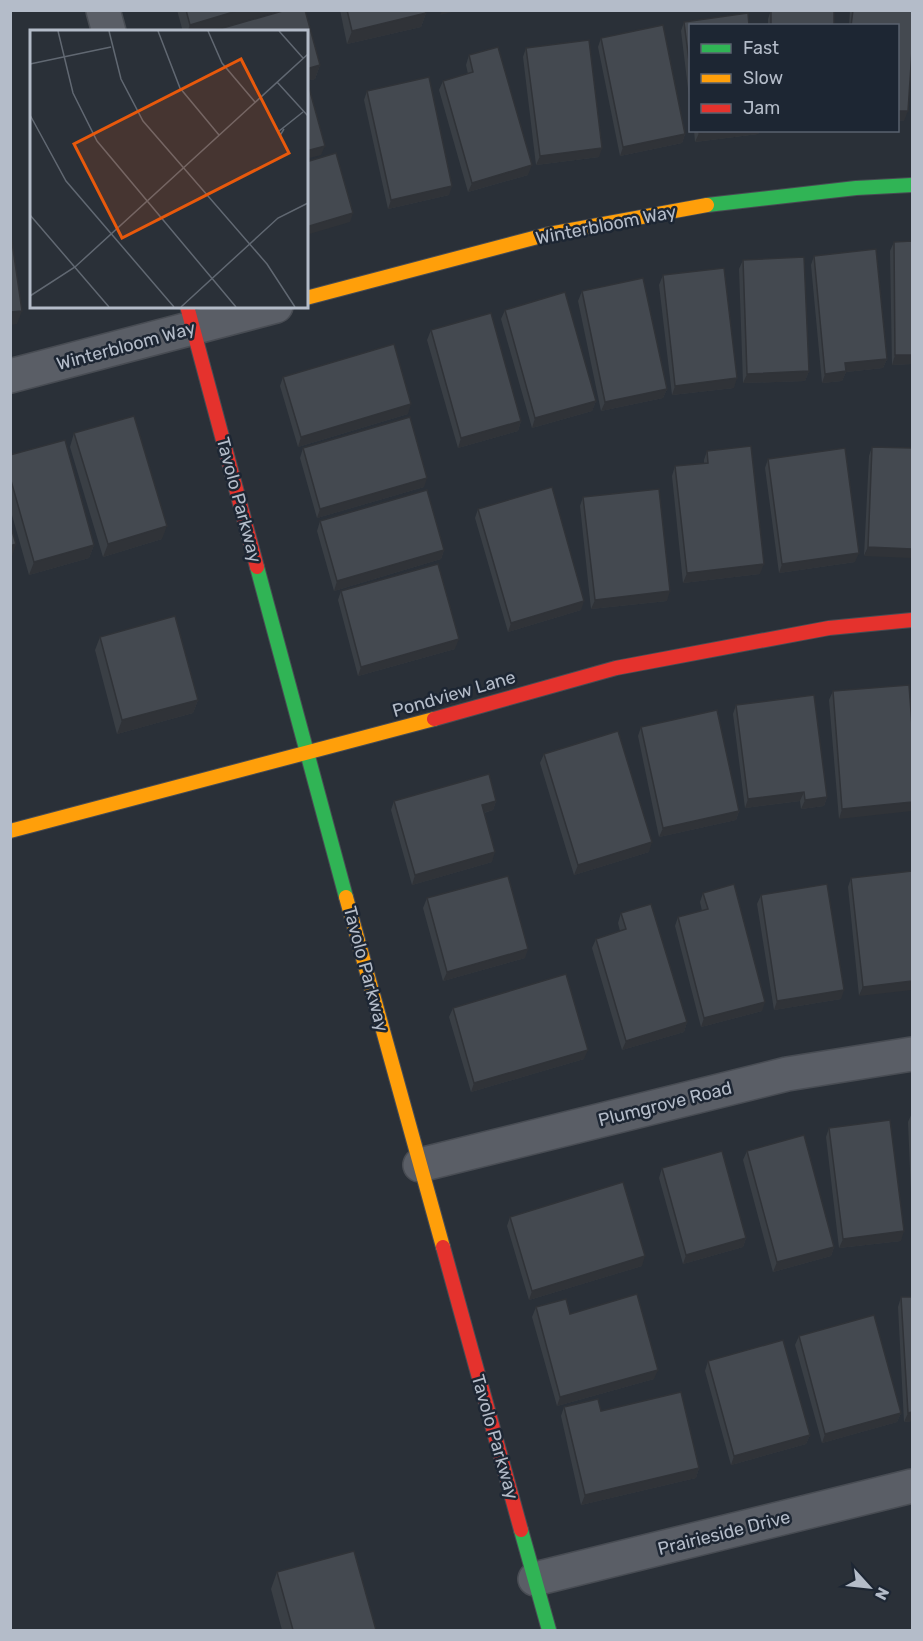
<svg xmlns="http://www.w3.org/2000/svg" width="923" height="1641" viewBox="0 0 923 1641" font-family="Rubik,sans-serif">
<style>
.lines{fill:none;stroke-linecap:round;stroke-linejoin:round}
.street-casing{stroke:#484c53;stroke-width:36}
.fast-casing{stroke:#484c53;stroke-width:16}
.slow-casing{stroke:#484c53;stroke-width:16}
.jam-casing{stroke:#484c53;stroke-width:16}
.street{stroke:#5a5e66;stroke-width:33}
.fast{stroke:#30b455;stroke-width:14}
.slow{stroke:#ff9f0a;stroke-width:14}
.jam{stroke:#e5322d;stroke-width:14}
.wall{fill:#3a3f45}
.shaded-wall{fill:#303338}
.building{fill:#444950;stroke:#303338;stroke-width:1.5}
.labels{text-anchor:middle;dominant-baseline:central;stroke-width:5;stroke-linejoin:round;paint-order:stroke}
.street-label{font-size:18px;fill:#b4bcc9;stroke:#1d2633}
.inset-road{fill:none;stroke:#616872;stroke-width:1.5}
.view{fill:#e8590c;fill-opacity:0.15;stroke:#e8590c;stroke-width:3}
.inset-edge{fill:none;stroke:#b4bcc9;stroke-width:3}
</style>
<rect width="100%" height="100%" fill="#2a3038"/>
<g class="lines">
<defs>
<path id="street" d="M103,10L109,32
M10,376L276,306
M420,1165L787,1074L912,1054
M535,1579L912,1486"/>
<path id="fast" d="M707,205L856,188L912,185
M257,567L346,897
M521,1530L549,1630"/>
<path id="slow" d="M306,298L549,234L707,205
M10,831L434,719
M346,897L443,1247"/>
<path id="jam" d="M187,306L257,567
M434,719L616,668L829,628L912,620
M443,1247L521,1530"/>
</defs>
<use href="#street" class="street-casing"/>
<use href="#fast" class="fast-casing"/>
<use href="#slow" class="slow-casing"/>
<use href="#jam" class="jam-casing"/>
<use href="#street" class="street"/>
<use href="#fast" class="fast"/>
<use href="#slow" class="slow"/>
<use href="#jam" class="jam"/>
</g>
<path class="wall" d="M177,10H281L209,31L286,10H305L320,65L315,79L306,81V32H183Z
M340,10H425L426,13L421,27L347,44Z
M771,10L834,26H768V19Z
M850,10H912L904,121L897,120V26H849Z
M684,22L690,26V105L681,31Z
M601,38L685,134L682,143L620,156L598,47Z
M526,48L599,157L536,165L523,57Z
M469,55L528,175L468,192L439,90L443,81L468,74L466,65Z
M367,91L449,195L388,209L364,100Z
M694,130H760L758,134L695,142Z
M912,241V364L892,365L890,251L894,242Z
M814,256L887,359L883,368L846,372L842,381L822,383L811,265Z
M743,260L809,371L805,381L743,383L739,269Z
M663,275L734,388L672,395L659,285Z
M582,291L667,389L663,398L601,411L578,301Z
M505,310L596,401L592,411L532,428L501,319Z
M431,330L521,421L518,431L458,448L427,340Z
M283,377L408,414L298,447L280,386Z
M74,433L162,539L103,557L70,447Z
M872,447L912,448L864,556L869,456Z
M303,448L424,487L317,518L300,458Z
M707,451L760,574L683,583L672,476L675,466L704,463V460Z
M10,455L94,545L89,558L29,575L10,508Z
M768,459L855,562L779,573L765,468Z
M583,497L667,601L591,609L580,506Z
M478,509L581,610L508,632L475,518Z
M320,521L444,550L441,559L334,591L317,531Z
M341,591L455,649L358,676L338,600Z
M100,637L198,700L193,713L117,734L95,650Z
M833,691L912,726L839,819L829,700Z
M736,705L827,797L824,806L801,809L800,801L745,808L733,714Z
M641,727L739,811L736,820L659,837L638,736Z
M544,754L649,852L574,875L540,763Z
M394,801H496L493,810L484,813L492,862L412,885L391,810Z
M912,871L859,996L848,887L851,878Z
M703,893L762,1011L701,1027L675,926L678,917L702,911L700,902Z
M761,895L841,999L774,1010L757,904Z
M427,898L525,958L443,981L423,908Z
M621,913L687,1022L684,1032L622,1050L592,948L596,939L620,931L618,923Z
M453,1008L584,1059L471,1092L449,1017Z
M912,1113V1217L908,1122Z
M829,1128L901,1241L839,1248L826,1137Z
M747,1151L834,1247L831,1256L773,1272L743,1160Z
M662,1168L746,1238L743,1247L683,1264L659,1178Z
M510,1217L642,1266L529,1300L507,1226Z
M901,1297H912V1421L904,1422L898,1307Z
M536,1307L570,1314L654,1379L557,1406L532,1317Z
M799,1336L901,1413L897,1422L822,1443L795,1345Z
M708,1361L810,1435L806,1444L731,1465L705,1371Z
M564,1407L601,1411L699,1468L696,1478L581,1505L561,1416Z
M277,1572L376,1630H282L271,1589Z"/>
<path class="shaded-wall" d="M240,10H281L209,32H187L190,25Z
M442,10H460L440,15Z
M426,13L421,27L347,44L352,31Z
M320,65L315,79L306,81V69Z
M897,111H908L904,121L897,120Z
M718,130H760L758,134L695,142L699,133Z
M685,134L682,143L620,156L623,147Z
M325,146L321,155L306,159V151Z
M602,148L599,157L536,165L540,156Z
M532,165L528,175L468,192L472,183Z
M452,186L449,195L388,209L391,200Z
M353,213L350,222L306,235V227Z
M22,311L17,324L10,325V312Z
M895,355H912V364L892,365Z
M887,359L883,368L846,372L842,381L822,383L825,374L845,363Z
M809,371L805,381L743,383L747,374Z
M737,378L734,388L672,395L675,386Z
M667,389L663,398L601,411L605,402Z
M596,401L592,411L532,428L535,418Z
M411,404L408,414L298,447L301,437Z
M521,421L518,431L458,448L461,438Z
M427,478L424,487L317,518L320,509Z
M167,526L162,539L103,557L108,544Z
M16,544L12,557L10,558V546Z
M94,545L89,558L29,575L34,562Z
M868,547L912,549V558L864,556Z
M444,550L441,559L334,591L337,581Z
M859,553L855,562L779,573L782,564Z
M764,564L760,574L683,583L687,573Z
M670,591L667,601L591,609L595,600Z
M584,601L581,610L508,632L511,623Z
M459,639L455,649L358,676L361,667Z
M198,700L193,713L117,734L122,720Z
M804,792L800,801L745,808L748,799Z
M827,797L824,806L801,809L805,800Z
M496,801L493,810L479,814L482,805Z
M912,802V811L839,819L842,809Z
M739,811L736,820L659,837L663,828Z
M652,842L649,852L574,875L578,865Z
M495,852L492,862L412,885L415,875Z
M528,949L525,958L443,981L447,972Z
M912,981V990L859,996L863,987Z
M844,990L841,999L774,1010L777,1001Z
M765,1002L762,1011L701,1027L704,1018Z
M687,1022L684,1032L622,1050L626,1041Z
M588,1050L584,1059L471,1092L474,1083Z
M904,1231L901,1241L839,1248L843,1239Z
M746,1238L743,1247L683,1264L686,1255Z
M834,1247L831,1256L773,1272L777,1262Z
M645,1256L642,1266L529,1300L532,1291Z
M658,1370L654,1379L557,1406L560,1397Z
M912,1412V1421L904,1422L908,1413Z
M901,1413L897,1422L822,1443L825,1434Z
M810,1435L806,1444L731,1465L734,1456Z
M699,1468L696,1478L581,1505L585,1495Z"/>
<path class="building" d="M186,10H240L190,25Z
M286,10H305L320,65L306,69V32H209Z
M347,10H425L426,13L352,31Z
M771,10H834V26H771Z
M853,10H912V50L908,111H897V26H851Z
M748,13L749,26H690V69L684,22Z
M663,25L685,134L623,147L601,38Z
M589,40L602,148L540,156L526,48Z
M498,47L532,165L472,183L443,81L473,72L469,55Z
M429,77L452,186L391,200L367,91Z
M308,84L325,146L306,151V85Z
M698,130H718L699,133Z
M336,153L353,213L306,227V162Z
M10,228L22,311L10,312Z
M912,241V355H895L894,242Z
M876,249L887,359L845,363L846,371L825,374L814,256Z
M804,257L809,371L747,374L743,260Z
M724,268L737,378L675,386L663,275Z
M643,278L667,389L605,402L582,291Z
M565,292L596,401L535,418L505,310Z
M491,313L521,421L461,438L431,330Z
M394,344L411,404L301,437L283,377Z
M134,416L167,526L108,544L74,433Z
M410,417L427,478L320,509L303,448Z
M65,440L94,545L34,562L10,477V455Z
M751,446L764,564L687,573L675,466L708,463L707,451Z
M872,447L912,448V549L868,547Z
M845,448L859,553L782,564L768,459Z
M552,487L584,601L511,623L478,509Z
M659,489L670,591L595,600L583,497Z
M427,490L444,550L337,581L320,521Z
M10,524L16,544L10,546Z
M438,564L459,639L361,667L341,591Z
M175,616L198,700L122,720L100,637Z
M909,685L912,726V802L842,809L833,691Z
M814,695L827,797L805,800L804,792L748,799L736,705Z
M717,710L739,811L663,828L641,727Z
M618,731L652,842L578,865L544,754Z
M489,774L496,801L482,805L495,852L415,875L394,801Z
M912,871V981L863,987L851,878Z
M508,876L528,949L447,972L427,898Z
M734,884L765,1002L704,1018L678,917L708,909L703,893Z
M827,884L844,990L777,1001L761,895Z
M651,904L687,1022L626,1041L596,939L626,929L621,913Z
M566,974L588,1050L474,1083L453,1008Z
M890,1120L904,1231L843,1239L829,1128Z
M804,1135L834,1247L777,1262L747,1151Z
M722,1151L746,1238L686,1255L662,1168Z
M623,1182L645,1256L532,1291L510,1217Z
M637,1294L658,1370L560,1397L536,1307L566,1299L570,1314Z
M901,1297H912V1412L908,1413Z
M874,1315L901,1413L825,1434L799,1336Z
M783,1340L810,1435L734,1456L708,1361Z
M681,1392L699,1468L585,1495L564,1407L598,1399L601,1411Z
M354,1551L376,1630H293L277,1572Z"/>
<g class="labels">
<g class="street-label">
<text transform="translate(606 225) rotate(-11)">Winterbloom Way</text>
<text transform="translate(126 346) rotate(-15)">Winterbloom Way</text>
<text transform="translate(239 500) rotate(75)">Tavolo Parkway</text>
<text transform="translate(454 694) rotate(-16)">Pondview Lane</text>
<text transform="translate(366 969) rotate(75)">Tavolo Parkway</text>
<text transform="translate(665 1104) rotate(-14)">Plumgrove Road</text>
<text transform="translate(495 1437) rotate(74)">Tavolo Parkway</text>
<text transform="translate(724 1533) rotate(-14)">Prairieside Drive</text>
</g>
</g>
<g transform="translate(30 30)">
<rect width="278" height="278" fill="#2a3038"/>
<path class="inset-road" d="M28,1L43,63L67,111L206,277M79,1L91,49L113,91L237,234L265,277M128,1L150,58L189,105M178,1L192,33L225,72M249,1L273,28M0,34L81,17M247,52L278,86M0,85L36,151L144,277M254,99L251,104L248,102L273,82M0,185L79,277M0,266L45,237L278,24M151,277L248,188L278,173"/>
<path class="view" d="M211,29L259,123L92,208L44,114Z"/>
<rect width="278" height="278" class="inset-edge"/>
</g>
<rect width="923" height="1641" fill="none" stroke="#b4bcc9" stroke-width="24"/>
<rect x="689" y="24" width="210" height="108" fill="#1d2633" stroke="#59626f" stroke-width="1.5"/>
<rect x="701" y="44" width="30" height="9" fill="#30b455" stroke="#59626f" stroke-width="1.5"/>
<text x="743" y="54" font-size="18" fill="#b4bcc9">Fast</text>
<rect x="701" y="74" width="30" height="9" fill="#ff9f0a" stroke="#59626f" stroke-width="1.5"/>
<text x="743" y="84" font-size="18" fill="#b4bcc9">Slow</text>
<rect x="701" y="104" width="30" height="9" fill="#e5322d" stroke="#59626f" stroke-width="1.5"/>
<text x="743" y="114" font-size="18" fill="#b4bcc9">Jam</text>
<g transform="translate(869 1587) rotate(117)" stroke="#1d2633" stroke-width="4.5" paint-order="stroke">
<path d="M0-4.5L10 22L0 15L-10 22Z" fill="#b4bcc9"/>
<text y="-9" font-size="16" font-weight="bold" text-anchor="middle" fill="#b4bcc9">N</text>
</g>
</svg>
